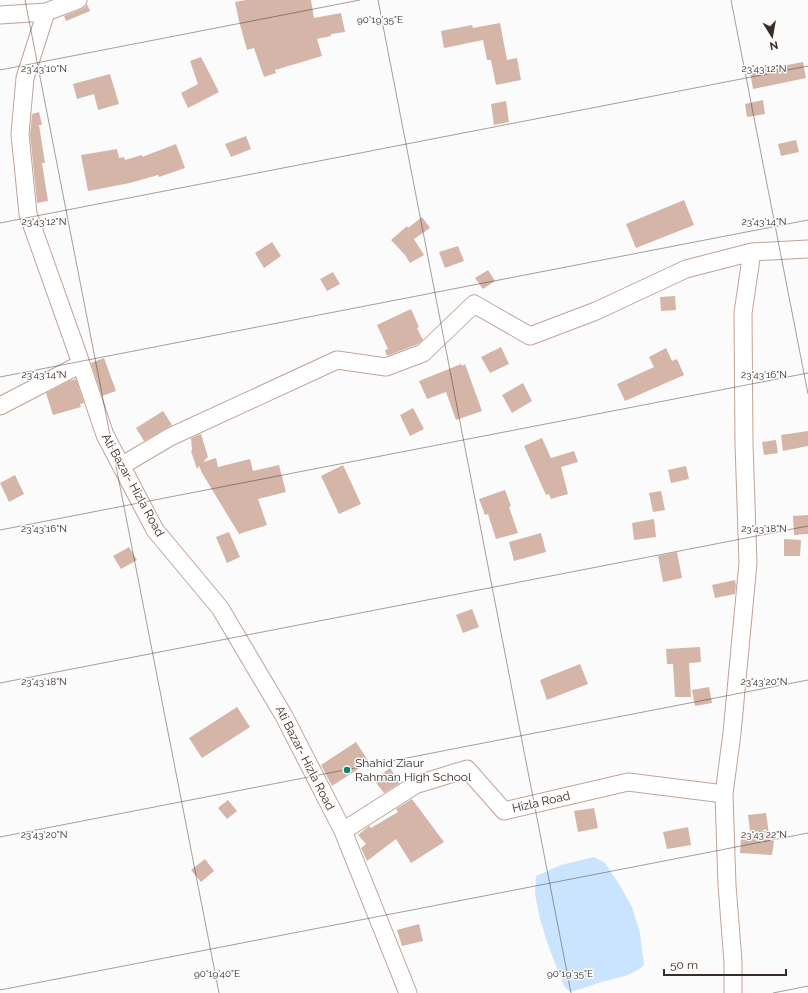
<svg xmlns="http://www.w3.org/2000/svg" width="808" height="993" viewBox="0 0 808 993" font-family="Raleway,sans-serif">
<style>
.water{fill:#cae3ff}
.building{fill:#d4b5a8}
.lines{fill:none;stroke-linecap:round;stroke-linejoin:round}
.minor-casing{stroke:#c1a395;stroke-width:19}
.minor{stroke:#fff;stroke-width:17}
.ticks{fill:none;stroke:#392d28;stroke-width:1;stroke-opacity:0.45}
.poi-dot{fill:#05886b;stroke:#fbfbfb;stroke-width:1.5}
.labels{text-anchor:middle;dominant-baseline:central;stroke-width:3;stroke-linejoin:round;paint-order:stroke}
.street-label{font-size:12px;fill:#392d28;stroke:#fbfbfb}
.poi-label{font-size:12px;fill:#392d28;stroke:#fbfbfb;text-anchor:start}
.ticks-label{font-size:10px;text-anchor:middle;fill:#392d28;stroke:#fbfbfb;stroke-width:3;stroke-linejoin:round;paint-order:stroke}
</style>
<rect width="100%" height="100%" fill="#fbfbfb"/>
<path class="water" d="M594,857L605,863L619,884L632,907L640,933L644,965C631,976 624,976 609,980C596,983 583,989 570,992L564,986L549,948L540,919L535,894L536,876L561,865Z"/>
<path class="building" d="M246,0H311L314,18L341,13L345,32L331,34V36L317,39L322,56L275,70L276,73L264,77L254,48L247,50L239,21L235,2Z
M87,4L90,11L66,21L64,16L82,9L85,7Z
M500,23L507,60L517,58L521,80L496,85L491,60H487L483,40L444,48L441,31L472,25L473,28Z
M201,57L219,92L188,108L181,93L198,84L190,61Z
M803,62L806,78L753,89L750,72Z
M110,74L119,104L98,110L94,94L77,99L73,84Z
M763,100L765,114L747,117L745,104Z
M506,101L509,122L494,125L491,104Z
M39,112L42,125H39L45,163H42L48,201L37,203L30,134L32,114Z
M246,136L251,149L231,157L225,144Z
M796,140L799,152L781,156L778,144Z
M176,144L185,168L159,177L158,175L130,183L88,191L81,155L117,149L119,158L124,157L125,160L142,155V157Z
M684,200L694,225L636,248L626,224Z
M422,217L430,228L414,239L424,255L410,263L405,255L391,240L407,226L408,228Z
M272,242L281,256L264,268L255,253Z
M458,246L464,261L445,268L439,252Z
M488,270L495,281L483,289L475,278Z
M333,272L340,284L327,291L320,279Z
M675,296L676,310L661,311L660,297Z
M411,309L419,327L417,328L423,340L418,344L387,356L385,350L388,349L377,325Z
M501,347L509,364L490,373L481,357Z
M666,348L672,361L677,359L684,375L625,401L617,384L654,367L649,357Z
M104,358L116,391L102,396L91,363Z
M461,364L462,366L465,364L482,411L456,420L446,392L427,399L419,381Z
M76,379L84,403L80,404L81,407L53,415L46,393L69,381Z
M523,383L532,401L512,413L502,395Z
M413,408L424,429L410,436L400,415Z
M163,411L172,425L144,441L136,428Z
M808,431V446L783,451L781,435Z
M201,434L208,457L203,462L216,458L218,467L250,459L253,471L279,465L286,492L258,499L267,525L239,534L202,473L199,466L197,469L191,451L192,450L191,438Z
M542,438L551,458L574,451L578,462L561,467L568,494L551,499L549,494L546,495L524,446Z
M776,440L778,453L764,455L762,442Z
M343,465L361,504L339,514L321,476Z
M686,466L689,479L671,483L668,470Z
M15,475L24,494L9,502L0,483Z
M505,490L511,506L509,507L518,533L496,539L488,514L485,515L479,499Z
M661,491L665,510L653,512L649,493Z
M808,515V534L794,535L793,516Z
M654,519L656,537L634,540L632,523Z
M229,532L240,557L227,563L216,537Z
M541,533L546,552L514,561L509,542Z
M784,539L801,540L800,556H784Z
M129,547L137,560L121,569L113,556Z
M677,552L682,578L663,582L658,556Z
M735,580L736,585L735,594L715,598L712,585Z
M472,609L479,627L463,633L456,615Z
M700,647L701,662L689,663L691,697H675L673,664H667L666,649Z
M580,664L588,684L547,700L540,680Z
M709,687L712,703L695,706L692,690Z
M237,707L250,727L202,758L189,738Z
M356,742L369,762L332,786L321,765Z
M390,768L400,783L384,793L374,780Z
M412,799L444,842L411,863L396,839L367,861L361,848L366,844L358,835L369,826L371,828L398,812L396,809Z
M228,800L237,811L227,819L218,808Z
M594,808L598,828L578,832L574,811Z
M766,813L770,841H774L772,855L740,853L741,838L751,839L748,815Z
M688,827L691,845L667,849L663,832Z
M205,859L214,871L201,882L191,870Z
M419,924L423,941L402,946L397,930Z"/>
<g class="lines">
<defs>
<path id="minor" d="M78,0L46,12L25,78L20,134L28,214L77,352L105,435L155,530L220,608L284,716L343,831L408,993
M0,15L46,12
M0,406L81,364
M121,466L170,437L337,360L386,367L423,353L474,304L530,336L596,311L686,269L752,252L808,249
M343,831L415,785L467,769L504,811L628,782L724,794
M733,993V962L727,885L724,794L732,733L748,563L744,443L743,313L752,252"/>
</defs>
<use href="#minor" class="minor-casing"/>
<use href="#minor" class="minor"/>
</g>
<path class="ticks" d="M25,0L219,993M378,0L571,993M731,0L808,394M0,70L360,0M0,223L808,66M0,377L808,220M0,530L808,373M0,683L808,526M0,837L808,680M0,990L808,833M773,993L808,986"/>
<circle class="poi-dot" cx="347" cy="770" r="4"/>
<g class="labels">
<g class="street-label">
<text transform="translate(133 485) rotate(61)">Ati Bazar- Hizla Road</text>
<text transform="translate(305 758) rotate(63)">Ati Bazar- Hizla Road</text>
<text transform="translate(541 802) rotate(-13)">Hizla Road</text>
</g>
<g class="poi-label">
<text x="355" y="763">Shahid Ziaur<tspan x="355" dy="14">Rahman High School</tspan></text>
</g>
</g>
<g class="ticks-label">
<text x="380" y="23">90°19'35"E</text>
<text x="44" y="72">23°43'10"N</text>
<text x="764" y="72">23°43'12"N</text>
<text x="44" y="225">23°43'12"N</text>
<text x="764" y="225">23°43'14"N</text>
<text x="44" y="378">23°43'14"N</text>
<text x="764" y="378">23°43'16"N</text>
<text x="44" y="532">23°43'16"N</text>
<text x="764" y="532">23°43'18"N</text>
<text x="44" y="685">23°43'18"N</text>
<text x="764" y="685">23°43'20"N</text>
<text x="44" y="838">23°43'20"N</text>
<text x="764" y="838">23°43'22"N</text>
<text x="217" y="977">90°19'40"E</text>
<text x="570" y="977">90°19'35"E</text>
</g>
<g transform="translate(772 36) rotate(169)" stroke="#fbfbfb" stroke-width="3" paint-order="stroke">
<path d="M0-3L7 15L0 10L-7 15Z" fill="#392d28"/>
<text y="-6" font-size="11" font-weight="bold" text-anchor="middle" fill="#392d28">N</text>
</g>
<path d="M664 969v6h122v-6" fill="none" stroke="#392d28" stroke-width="2"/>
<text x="670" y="969" font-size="12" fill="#392d28" stroke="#fbfbfb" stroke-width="3" paint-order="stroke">50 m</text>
</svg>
